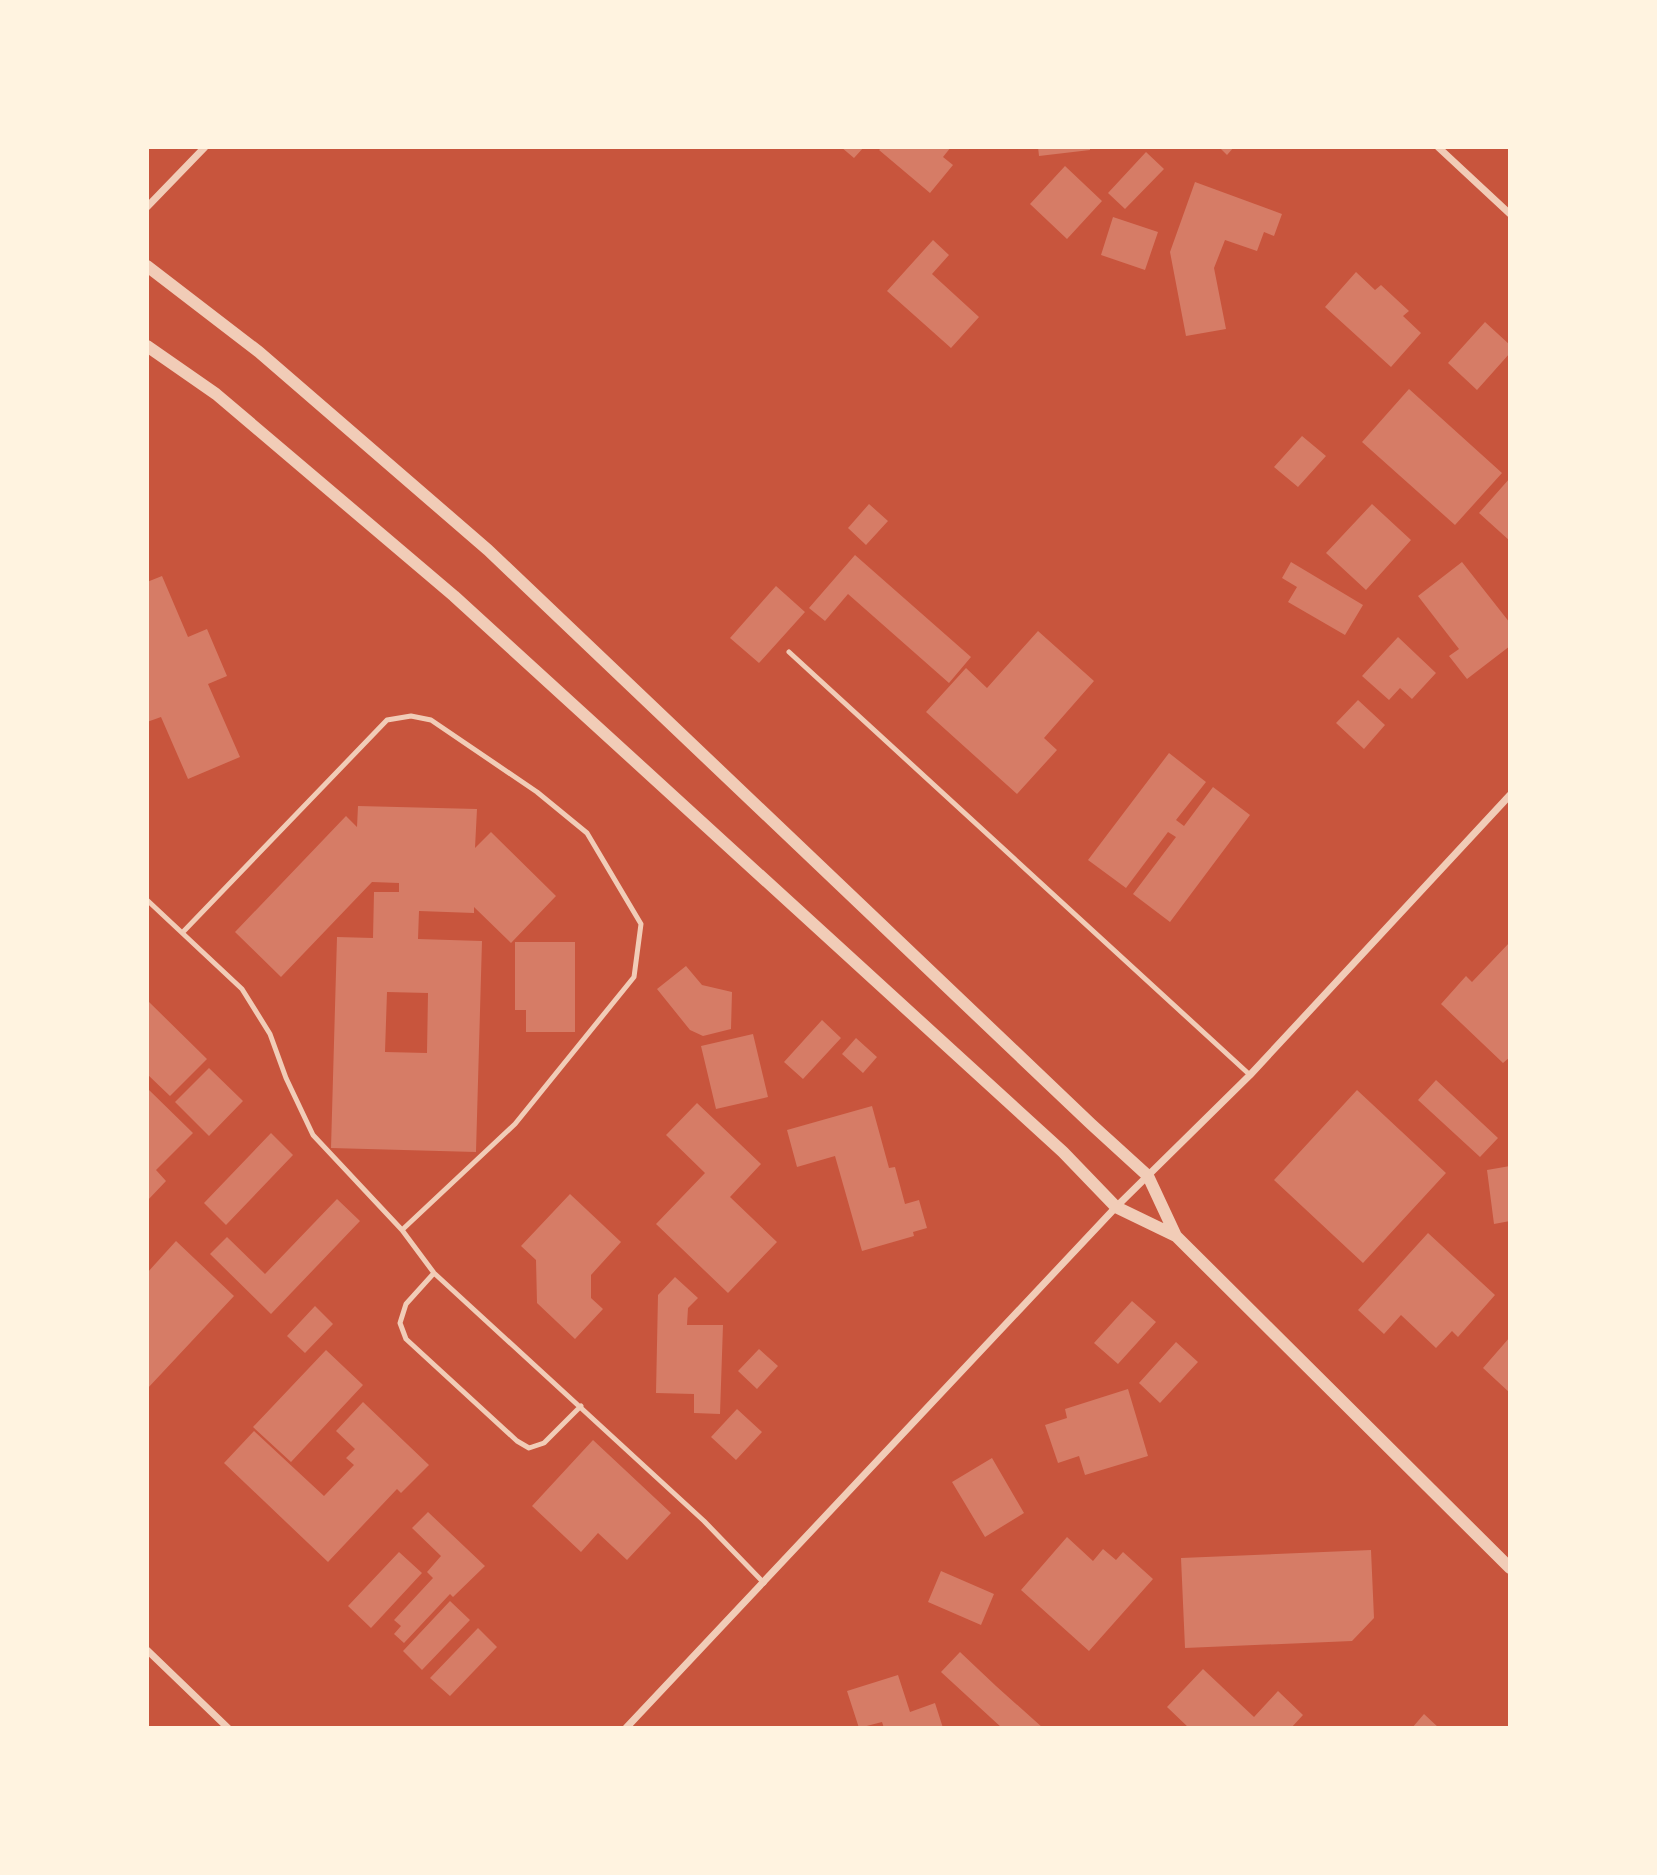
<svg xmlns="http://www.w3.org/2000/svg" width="1657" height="1875" viewBox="0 0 1657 1875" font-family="'Archivo Narrow',sans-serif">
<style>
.building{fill:#d67c66;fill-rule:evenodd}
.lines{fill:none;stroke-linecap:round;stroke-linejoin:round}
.service{stroke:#f1ccb7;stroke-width:5}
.minor{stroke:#f1ccb7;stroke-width:7}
.tertiary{stroke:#f1ccb7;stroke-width:12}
</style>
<rect width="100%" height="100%" fill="#c8553d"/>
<path class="building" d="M841,147H864L854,158Z
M882,147H951L943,157L953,165L930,193L879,150Z
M1038,147H1090V150L1039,156Z
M1219,147H1234L1227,155Z
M1146,152L1164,169L1125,209L1108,193Z
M1065,166L1102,201L1067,239L1030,204Z
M1195,182L1282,214L1274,236L1264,232L1257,251L1225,240L1214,268L1226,329L1186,336L1170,252Z
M1113,217L1158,232L1145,270L1101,255Z
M933,240L949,255L932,274L979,317L951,348L887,291Z
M1356,272L1375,290L1381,285L1409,311L1403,316L1421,333L1391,367L1325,307Z
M1485,322L1510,345V353L1477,390L1448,363Z
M1409,389L1502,473L1455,525L1362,442Z
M1302,436L1326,456L1298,487L1274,467Z
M1510,478V541L1479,513Z
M869,504L888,521L866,545L848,528Z
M1372,504L1411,540L1366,590L1326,553Z
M855,555L971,657L949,683L848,594L825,621L809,608Z
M1291,562L1363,605L1345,635L1288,602L1297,587L1282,578Z
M1462,562L1510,623V646L1467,679L1449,656L1459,649L1418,596Z
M162,576L188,637L207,629L227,676L208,684L240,757L188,779L161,717L147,722V582Z
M776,586L805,612L759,663L730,638Z
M1038,631L1094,681L1044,738L1057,750L1017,794L926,712L966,668L987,688Z
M1398,637L1436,673L1412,699L1400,688L1389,700L1362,676Z
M1358,700L1385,725L1364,749L1336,723Z
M1169,753L1206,782L1176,820L1184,826L1213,787L1250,815L1170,922L1133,894L1176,837L1168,832L1126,888L1088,860Z
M358,806L477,809L475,848L491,832L556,896L511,943L474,907V913L419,911L418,939L482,941L476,1152L331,1148L337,937L373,938L374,892H399V883L372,882L281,977L235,932L346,816L357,827ZM387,992L428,993L427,1053L385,1052Z
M515,942H575V1032H526V1010H515Z
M1510,942V1057L1503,1063L1441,1004L1466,976L1472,982Z
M686,966L702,985L732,992L731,1029L703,1036L690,1030L657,989Z
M147,1000L207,1059L170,1096L147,1074Z
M822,1020L841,1038L803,1079L784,1062Z
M753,1034L768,1097L716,1109L701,1046Z
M856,1038L877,1057L863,1073L842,1054Z
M209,1068L243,1101L209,1136L175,1102Z
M1436,1080L1498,1138L1480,1157L1418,1100Z
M147,1088L193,1133L156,1170L166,1181L147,1201Z
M1357,1090L1446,1173L1363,1263L1274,1180Z
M697,1103L761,1164L730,1197L777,1242L728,1293L656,1224L705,1173L666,1135Z
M872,1106L889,1168L895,1167L905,1204L919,1200L927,1228L913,1232L914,1236L862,1251L835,1156L797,1167L787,1130Z
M271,1133L293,1155L226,1225L204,1203Z
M1510,1166V1221L1494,1224L1487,1170Z
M570,1194L621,1242L591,1275V1298L603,1309L575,1339L537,1303L536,1260L521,1246Z
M337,1199L360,1221L271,1314L210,1254L227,1237L265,1274Z
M1428,1233L1495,1295L1458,1337L1452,1331L1436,1348L1401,1315L1384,1334L1358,1310Z
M176,1241L234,1296L147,1389V1273Z
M675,1277L698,1298L688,1308L687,1325H723L720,1414L694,1413V1394L656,1393L658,1295Z
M1132,1301L1156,1322L1118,1364L1094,1343Z
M315,1306L333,1324L305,1353L287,1336Z
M1510,1337V1393L1483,1368Z
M1176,1342L1198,1362L1160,1403L1139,1383Z
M759,1349L778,1366L757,1389L738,1371Z
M326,1350L363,1385L291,1462L253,1427Z
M1128,1389L1148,1456L1085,1475L1079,1456L1058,1463L1045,1425L1067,1418L1065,1409Z
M363,1402L429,1465L401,1493L397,1489L328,1562L224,1463L254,1431L324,1496L354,1465L346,1458L355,1449L336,1431Z
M737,1409L762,1432L736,1460L711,1437Z
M593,1440L671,1513L627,1560L598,1533L581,1552L532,1506Z
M992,1458L1024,1513L985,1537L952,1482Z
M428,1512L485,1566L453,1597L450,1594L404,1643L394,1634L401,1626L394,1620L433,1578L427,1572L441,1556L412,1528Z
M1067,1537L1093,1561L1103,1549L1116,1560L1123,1552L1153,1579L1089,1651L1021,1590Z
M1371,1550L1374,1618L1352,1641L1185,1648L1181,1558Z
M399,1552L422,1573L371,1628L348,1606Z
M941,1571L994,1594L981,1625L928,1602Z
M450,1601L470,1620L422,1670L403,1651Z
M478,1628L497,1647L450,1696L430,1678Z
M960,1652L996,1686L1043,1728H1002L978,1706L941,1672Z
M1203,1669L1254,1717L1278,1691L1303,1715L1291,1728H1189L1167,1707Z
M898,1675L910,1712L935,1703L943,1728H884L882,1722L859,1728L847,1691Z
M1424,1714L1439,1728H1412Z"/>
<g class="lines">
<path class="service" d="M789,652L1250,1075
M147,900L242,989L270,1034L286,1078L313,1135L402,1230L434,1273L704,1521L764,1583
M183,932L387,720L411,716L431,720L537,792L587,833L641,924L634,977L515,1124L402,1230
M434,1273L406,1304L400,1323L406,1339L517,1441L529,1448L544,1443L581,1406"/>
<path class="minor" d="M1438,147L1510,214
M147,207L205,147
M147,1650L228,1728
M626,1728L1116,1207L1250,1075L1510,795"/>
<path class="tertiary" d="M147,266L259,352L488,550L1091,1124L1148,1176L1176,1236
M147,346L216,394L454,596L1063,1152L1116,1207L1176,1236L1510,1568"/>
</g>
<rect width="1657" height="1875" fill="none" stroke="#fff3e0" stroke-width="298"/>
</svg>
